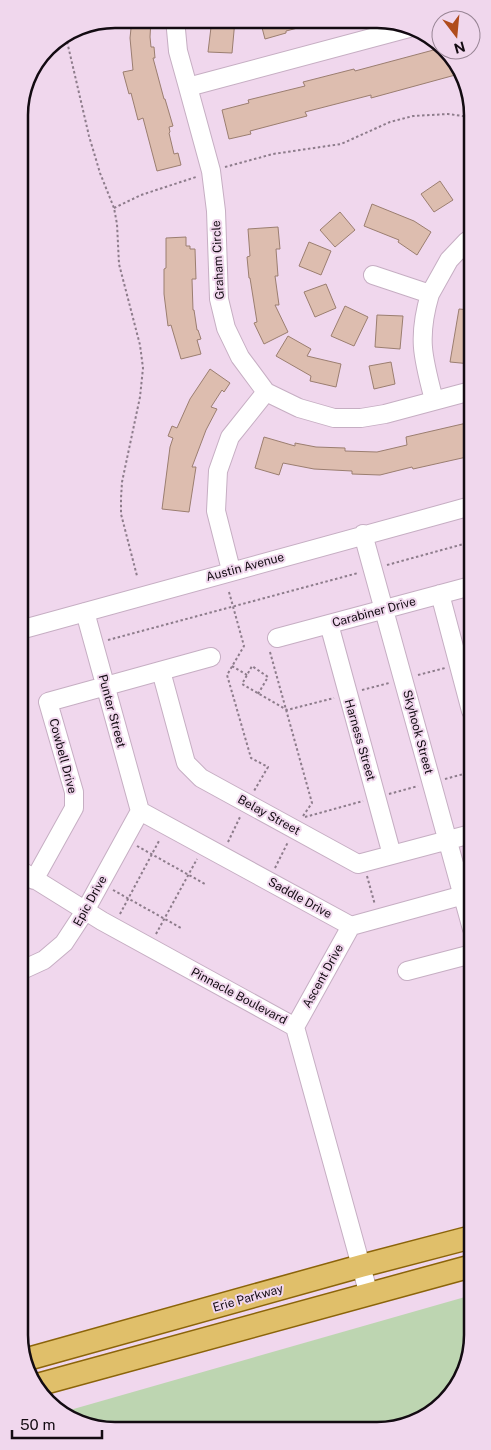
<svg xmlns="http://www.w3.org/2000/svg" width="491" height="1450" viewBox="0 0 491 1450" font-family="'Public Sans',sans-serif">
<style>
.green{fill:#bdd5b1}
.building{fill:#ddbdaf;stroke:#9b7e70}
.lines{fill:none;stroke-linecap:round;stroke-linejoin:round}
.minor-casing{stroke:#c6aec3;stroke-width:20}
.major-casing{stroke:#8b640a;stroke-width:25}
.path{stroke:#8d7c8b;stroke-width:2;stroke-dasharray:2.5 2.5;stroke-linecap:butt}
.minor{stroke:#fff;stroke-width:18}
.major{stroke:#e0bf6a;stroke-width:22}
.labels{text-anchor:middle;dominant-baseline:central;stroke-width:4;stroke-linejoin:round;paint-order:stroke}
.street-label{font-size:12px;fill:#130b12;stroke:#f0d7ed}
.rim{fill:none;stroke:#130b12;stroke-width:2.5}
</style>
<rect width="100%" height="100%" fill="#f0d7ed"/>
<path class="green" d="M468,91L470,96V112L464,110L460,94Z
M472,1295V1341L448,1399L395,1429H96L63,1412Z"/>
<path class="building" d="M132,19H151L150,37L151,47H154L155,58H153L164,99H165L173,126L169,127L170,132L169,133L174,154L178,153L181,165L157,171L143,118L138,120L131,93L129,94L123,72L133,70L130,38Z
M212,19L235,20L232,53L208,52Z
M260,20H316L317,23L286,31V33L265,39Z
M441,48V50H446L459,74L371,98V95L305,112L307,116L250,131L251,134L229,139L222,110L249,103L248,100L305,86L303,82L354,69L355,71Z
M440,181L453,200L434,212L421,194Z
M372,204L414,221L431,232L417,255L398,242L399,240L364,226Z
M340,212L355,230L335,247L320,230Z
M278,227L280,249H276L278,276H275L279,305H275L288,332L264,344L254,323L257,322L250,278H249L247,257L250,256L248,229Z
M186,237V246H190V249H195L196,279H192L193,310H194L197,330H198L201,339L197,340L201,354L181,359L171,325L168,326L164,294V269L166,268V238Z
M309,242L331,251L321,275L299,266Z
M326,284L336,308L315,317L304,292Z
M345,306L368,317L354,346L331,336Z
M459,309L471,310V364L450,362Z
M377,315L403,316L400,349L375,347Z
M288,336L311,349L307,356L341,364L336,387L310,381L311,376L276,356Z
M391,362L395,384L374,389L369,366Z
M210,369L230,383L224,392L222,390L211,407L217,409L206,430L192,467H196L189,512L162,509L170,447L173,438L168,436L172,426L177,428L190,399Z
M471,422V456L413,469L412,467L380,475L352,474V471L314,469L283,463L279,475L255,468L264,437L295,446V443L316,447L345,448V451L377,452L407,445L406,437Z"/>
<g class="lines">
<defs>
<path id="minor" d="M175,19L178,51L188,87
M409,28L188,87L211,171L216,211L219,299L226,328L240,357L266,392L299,408L334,418H361L385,414L471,391
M373,275L430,294C417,338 423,358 434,400
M430,294L449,260L467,241
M363,534L472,929
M231,570L216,511L218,471L230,437L266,392
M440,594L471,711
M85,612L140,811
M329,624L392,855
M20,630L471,506
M277,638L471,586
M161,671L186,763L201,778L358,864L471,834
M140,811L351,926L471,893
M20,870L102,921L295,1027L369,1295
M34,880L74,808V792L48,702L211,657
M20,971L44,960L64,943L85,911L140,811
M407,971L472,954
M295,1027L351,926"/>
<path id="major" d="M24,1360L361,1266L472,1237
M37,1385L472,1266"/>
</defs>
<use href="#minor" class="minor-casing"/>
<use href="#major" class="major-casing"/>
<path class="path" d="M66,37L89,136L100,173L114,208L117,224L119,264L140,345L143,368L140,397L122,482L121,498V514L137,576
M225,167L273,154L341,144L390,122L413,116L448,114L470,117
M114,208L141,195L196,177
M387,565L471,542
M229,592L244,646L227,675L251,758L268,767L254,791
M108,640L358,573
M270,652L312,803L303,816
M232,666L247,675
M418,675L445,668
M362,690L389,683
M258,694L268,677L252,666L242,684L287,710L334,698
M445,779L471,772
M389,794L418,786
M305,817L363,801
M228,842L240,817
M137,846L205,884
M275,868L288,842
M367,876L375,905
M113,890L181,928
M120,914L160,839
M156,934L197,859"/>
<use href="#minor" class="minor"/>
<use href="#major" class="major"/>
</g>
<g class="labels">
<g class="street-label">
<text transform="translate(218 260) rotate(-93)">Graham Circle</text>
<text transform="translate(245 567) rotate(-15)">Austin Avenue</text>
<text transform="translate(374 612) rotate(-15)">Carabiner Drive</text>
<text transform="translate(112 711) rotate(75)">Punter Street</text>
<text transform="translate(418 732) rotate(75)">Skyhook Street</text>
<text transform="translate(360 740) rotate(74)">Harness Street</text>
<text transform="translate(63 756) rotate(75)">Cowbell Drive</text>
<text transform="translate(269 815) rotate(29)">Belay Street</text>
<text transform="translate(300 898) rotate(29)">Saddle Drive</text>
<text transform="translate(90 901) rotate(-61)">Epic Drive</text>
<text transform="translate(323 976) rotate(-61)">Ascent Drive</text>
<text transform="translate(239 996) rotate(28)">Pinnacle Boulevard</text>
<text transform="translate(248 1298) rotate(-16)">Erie Parkway</text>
</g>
</g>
<path d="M0 0H491V1450H0ZM115 28H377A87 87 0 0 1 464 115V1335A87 87 0 0 1 377 1422H115A87 87 0 0 1 28 1335V115A87 87 0 0 1 115 28Z" fill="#f0d7ed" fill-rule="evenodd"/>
<path class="rim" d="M115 28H377A87 87 0 0 1 464 115V1335A87 87 0 0 1 377 1422H115A87 87 0 0 1 28 1335V115A87 87 0 0 1 115 28Z"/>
<g transform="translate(456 35) rotate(164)"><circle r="24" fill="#f0d7ed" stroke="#988595"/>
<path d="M0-4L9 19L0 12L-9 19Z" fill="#b04c1c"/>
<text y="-8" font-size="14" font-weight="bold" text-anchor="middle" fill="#130b12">N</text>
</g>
<path d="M12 1430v8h90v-8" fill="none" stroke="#130b12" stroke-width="2.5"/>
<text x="20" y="1430" font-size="15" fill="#130b12" stroke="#f0d7ed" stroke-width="4" paint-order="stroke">50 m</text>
</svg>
